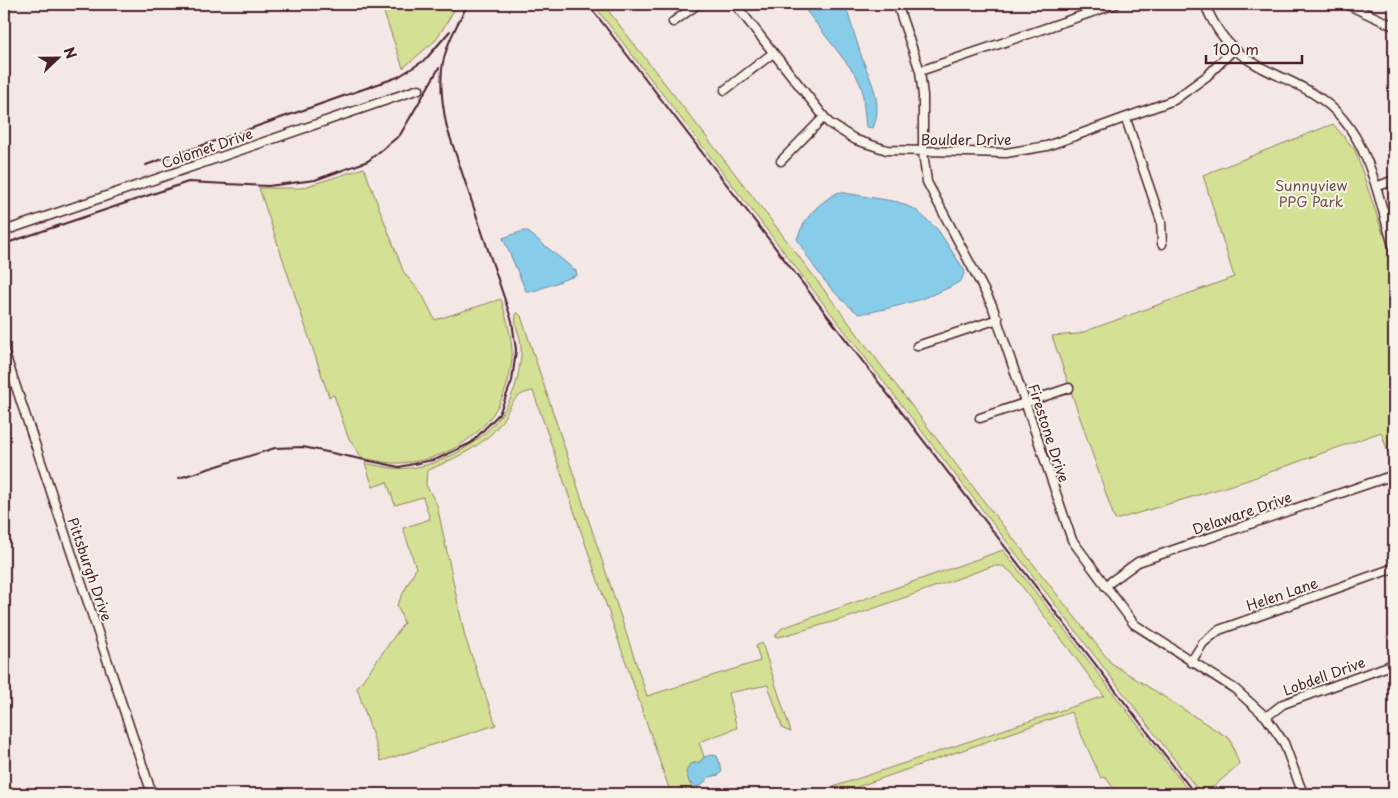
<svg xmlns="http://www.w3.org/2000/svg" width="1398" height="798" viewBox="0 0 1398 798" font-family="'Playpen Sans',sans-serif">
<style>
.green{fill:#d4e093;stroke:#8f805f}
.water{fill:#87cde9;stroke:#6f879d}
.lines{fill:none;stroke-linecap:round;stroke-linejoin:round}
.minor-casing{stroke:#4a1f2b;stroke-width:11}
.minor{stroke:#f7f3e8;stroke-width:8}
.rail{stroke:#4a1f2b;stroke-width:2}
.labels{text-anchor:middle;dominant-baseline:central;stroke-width:4;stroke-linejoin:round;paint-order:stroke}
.street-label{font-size:14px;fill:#4a1f2b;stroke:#f7f3e8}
.park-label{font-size:14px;fill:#6c4f45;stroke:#f7f3e8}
</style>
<rect width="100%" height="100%" fill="#f4e8e7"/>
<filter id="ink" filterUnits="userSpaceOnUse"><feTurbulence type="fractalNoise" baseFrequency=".02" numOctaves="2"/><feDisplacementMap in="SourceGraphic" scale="10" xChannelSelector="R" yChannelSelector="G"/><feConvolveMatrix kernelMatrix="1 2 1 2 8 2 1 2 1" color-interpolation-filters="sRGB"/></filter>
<g filter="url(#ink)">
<path class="green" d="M381,4H458L436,40L403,68Z
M593,4H603L781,233L986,504L1111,663L1230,739L1239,764L1211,789L1214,794H1201Z
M1333,124L1355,150L1383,234L1386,233L1394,255V470L1381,432L1245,481L1115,520L1052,336L1078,334L1234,277L1203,175Z
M364,168L404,273L422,294L435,320L501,299C507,321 515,344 511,367C503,424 456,460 400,463C388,464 374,460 362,458L348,437L334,395L329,397L259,188H301Z
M517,312L521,316L647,696L760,661L756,646L762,643L791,732L783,729L768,685L728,693L737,728L699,742L704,757L700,762L694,763L689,782L696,794H671L533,391C509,395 512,408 499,425C482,448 452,459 427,471L426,485L437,505L465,637L496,725L381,761L357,688L404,623L397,605L416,568L403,528L430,519L423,497L395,505L387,482L373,487L365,463C379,466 395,470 410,468C458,462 505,428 517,380C519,370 522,356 521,346C521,334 512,324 517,312Z
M1003,550L1191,794H1118L1105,777L1101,778L1071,712L837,794H812L1104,696L1012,573L1003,566H993L850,617L779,637L775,636L782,628Z"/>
<path class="water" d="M801,4H845C850,19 854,34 859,49C867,76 885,99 873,128L866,127L862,88L856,75Z
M839,192L898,202L916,210L938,230L965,271L961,281C933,298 891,309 859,314C832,294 813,268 797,239C805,216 818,203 839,192Z
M523,231H527L576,271L577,275L534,291H526L503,238Z
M711,755L717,756L722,771L719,775L709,777L702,785L696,787L689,782L686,772L690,764L700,762L704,757Z"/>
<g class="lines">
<defs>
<path id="minor" d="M735,4L829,123L856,140L887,150L1006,153L1047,146L1174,100L1207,76L1234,49
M897,4L920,71L923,96V152L927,182L992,305L1072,540L1134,624L1235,689L1266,717L1284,743L1303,794
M1205,4C1235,82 1297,66 1342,118C1373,154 1379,204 1394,248
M1346,4L1394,26
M673,22L698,4
M920,71L1116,4
M725,90L773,53
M1126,119L1161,221L1162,244
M781,161L824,117
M1376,187L1394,180
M1386,212L1394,230
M4,231L419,89
M917,346L998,319
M4,351L152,794
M980,418L1069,388
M1105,586L1138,562L1394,475
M1191,662L1203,643L1219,630L1394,568
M1266,717L1283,704L1394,664
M1109,793L1110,794"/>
</defs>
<use href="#minor" class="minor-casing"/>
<use href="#minor" class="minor"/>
<path class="rail" d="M588,4L1195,794
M146,165L398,77L425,60L450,31
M4,244L188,182L268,186L315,180L368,161L400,135L439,68
M179,478L275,448L303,447L399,467L437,459L471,443L499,414L512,381L516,350L512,321L447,128C435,71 441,54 468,4"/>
</g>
</g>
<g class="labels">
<g class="street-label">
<text x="966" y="139">Boulder Drive</text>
<text transform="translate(207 148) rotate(-19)">Colomet Drive</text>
<text transform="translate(1049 433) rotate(72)">Firestone Drive</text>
<text transform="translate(1242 513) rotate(-19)">Delaware Drive</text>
<text transform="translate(90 569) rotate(71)">Pittsburgh Drive</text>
<text transform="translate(1282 594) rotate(-19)">Helen Lane</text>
<text transform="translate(1324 676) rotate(-20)">Lobdell Drive</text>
</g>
<g class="park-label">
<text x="1311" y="185">Sunnyview<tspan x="1311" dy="16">PPG Park</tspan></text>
</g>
</g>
<rect width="1398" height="798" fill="none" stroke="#f7f3e8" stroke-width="20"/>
<rect x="10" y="10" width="1378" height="778" fill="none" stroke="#4a1f2b" stroke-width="2" filter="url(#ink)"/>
<g transform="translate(58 58) rotate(68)" stroke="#f7f3e8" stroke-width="4" paint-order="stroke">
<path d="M0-4L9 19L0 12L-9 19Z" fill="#4a1f2b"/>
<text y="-8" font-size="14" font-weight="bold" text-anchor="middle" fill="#4a1f2b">N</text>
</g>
<path d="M1206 55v8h96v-8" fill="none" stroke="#4a1f2b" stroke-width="2.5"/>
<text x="1213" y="55" font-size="15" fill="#4a1f2b" stroke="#f7f3e8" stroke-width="4" paint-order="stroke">100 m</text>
</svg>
